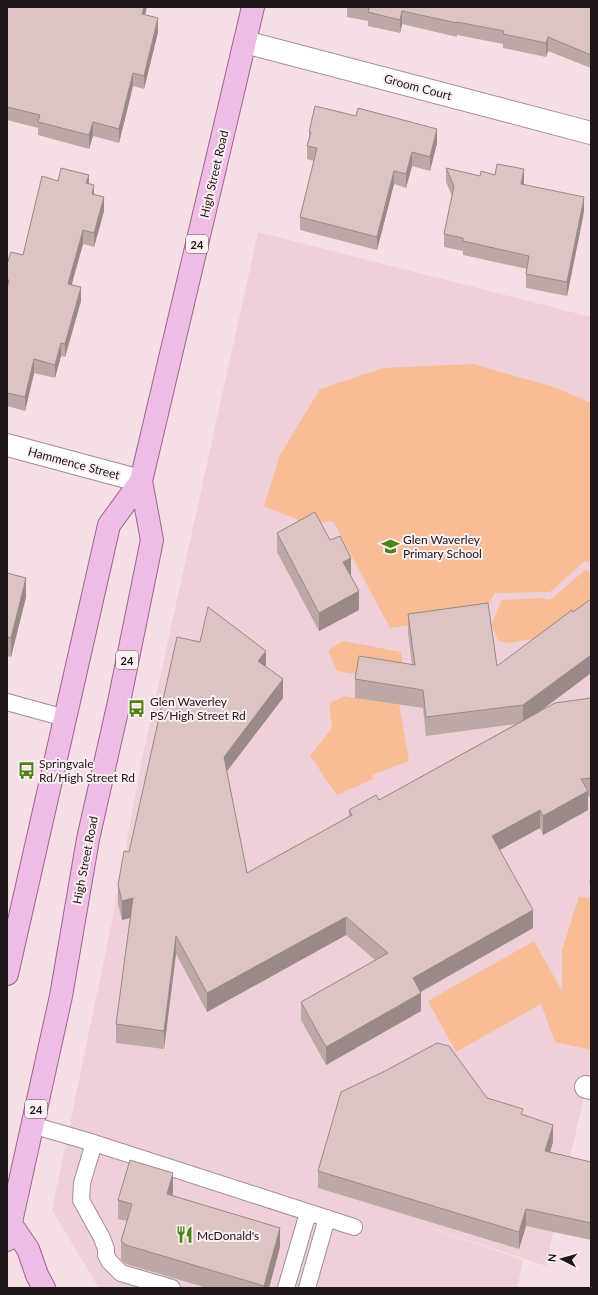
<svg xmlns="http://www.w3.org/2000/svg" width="598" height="1295" viewBox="0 0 598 1295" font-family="Lato,sans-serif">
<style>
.built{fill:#efd0d8}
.green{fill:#f9bd96}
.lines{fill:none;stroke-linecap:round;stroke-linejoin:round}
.lane-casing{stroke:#a38e94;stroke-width:18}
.street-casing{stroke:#a38e94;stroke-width:24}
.primary-casing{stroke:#9e6491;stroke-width:24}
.lane{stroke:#fff;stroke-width:16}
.street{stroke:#fff;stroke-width:22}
.primary{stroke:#efbce5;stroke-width:22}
.wall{fill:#bca9a6}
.shaded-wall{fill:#998987}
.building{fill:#dbc4c1;stroke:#998987}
.labels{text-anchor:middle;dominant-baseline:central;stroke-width:4;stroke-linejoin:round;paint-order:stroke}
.shield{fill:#fceff2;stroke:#605659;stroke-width:1}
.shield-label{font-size:11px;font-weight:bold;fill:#1d1517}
.street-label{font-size:12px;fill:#1d1517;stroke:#fceff2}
.poi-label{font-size:12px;fill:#1d1517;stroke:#fceff2;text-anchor:start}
</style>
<rect width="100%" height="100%" fill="#f5dfe4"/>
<path class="built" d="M258,232L591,317V1064L546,1266L396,1216L523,1260L517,1288H99L52,1210L112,921L142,759Z"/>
<path class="green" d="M473,364L554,387L591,403V562L585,561L550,592L495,593L483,615L390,628L333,521L308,524L264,506L280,455L320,389L383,368Z
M585,570L591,572V617L541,651L533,639L510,643L499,641L491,625L502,600L542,598L550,600Z
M344,641L401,652L406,683L337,671L328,650Z
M344,696L399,704L409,761L372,775L373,779L337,795L310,756L332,728L329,704Z
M579,896L591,899V1050L555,1042L541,1004L456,1052L428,1001L534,941L562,991V950Z"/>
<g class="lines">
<defs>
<path id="lane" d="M7,702L65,718
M32,1125L94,1143L354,1227
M94,1143L82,1183L81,1200L102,1238L106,1249V1255L109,1261L121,1273L172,1288
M286,1288L308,1213
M307,1288L327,1218"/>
<path id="street" d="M245,42L591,133
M7,445L141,481
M586,1087L591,1088"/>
<path id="primary" d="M7,974L109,525L141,481L253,7
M10,1223L28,1249L37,1275L44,1288
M7,1240L61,996L88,839L119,702L152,540L141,481"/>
</defs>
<use href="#lane" class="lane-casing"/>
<use href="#street" class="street-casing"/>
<use href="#primary" class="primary-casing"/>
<use href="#lane" class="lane"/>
<use href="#street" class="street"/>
<use href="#primary" class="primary"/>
</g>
<path class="wall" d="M7,7L145,15L158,32L144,89L133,86L119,143L93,136L89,149L38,135V128L7,120Z
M347,7H591V68L548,51L546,57L503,48V44L457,35V37L402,24L400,33L368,26V21L347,17Z
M309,132L437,143L430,171L412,166L406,188L394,184L377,250L300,230V217L314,161L307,159V146L309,140Z
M446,168L480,176L524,182V185L584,210L582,222L567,296L526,288V274L527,269L463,255V251L444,247V234L452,196L446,182Z
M58,181L89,184L94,195L104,211L94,247L83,244L71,285L81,301L65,357L61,356L55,378L34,373L25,411L7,406V264L23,255Z
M277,533L330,540L351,577L359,610L319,631L277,552Z
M7,573L26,597L11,657L7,656Z
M591,599V673L540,711L591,698V796L588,797V810L543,835L540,828L500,850L533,928L421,992V1011L326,1065L301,1020V1002L375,960L346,935L207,1012L176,954L164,1049L116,1043V1024L130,918L122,920L118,904V885L129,852L200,642L266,667L283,698L227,771L247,873L349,817V810L379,800L516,724L426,736L423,708L355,698V679L412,665L408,633V614L497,666L573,612Z
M591,875V896H590V882Z
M487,1098L523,1115L553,1142L550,1152L591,1162V1240L526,1226L519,1249L318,1188V1171Z
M173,1192L172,1196L280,1247L269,1288H207L126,1264L121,1260V1241L127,1221L118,1219V1200Z"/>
<path class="shaded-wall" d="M144,7H147L142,28V14Z
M402,11V24L400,33V20Z
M158,18V32L144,89V76Z
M548,37V51L546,57V43Z
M133,73V86L119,143V129Z
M93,122V136L89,149V135Z
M437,129V143L430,171V157Z
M412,152V166L406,188V174Z
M524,169V182L521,198V184Z
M394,171V184L377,250V237Z
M89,175V188L86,183Z
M94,185V199L92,194Z
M104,197V211L94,247V233Z
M584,197V210L582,222L567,296V282Z
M83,230V244L68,298V284Z
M81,287V301L65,357V344Z
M61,343V356L55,378V365Z
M34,359V373L25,411V397Z
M351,558V577L343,581V562Z
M26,578V597L11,657V638Z
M359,591V610L319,631V613Z
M266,651V670L258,661Z
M591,655V673L523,724V705Z
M283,679V698L224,775V757Z
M588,791V810L543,835V816Z
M540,810V828L492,854V836Z
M133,898V917L122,920V901Z
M533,910V928L413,996V978Z
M346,917V935L207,1012V993Z
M176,936V954L164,1049V1031Z
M421,993V1011L326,1065V1047Z
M553,1125V1142L545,1168V1151Z
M173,1173V1192L167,1213V1194Z
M526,1209V1226L519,1249V1232Z
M280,1228V1247L269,1288H264V1286Z"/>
<path class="building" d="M7,7H144L142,14L158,18L144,76L133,73L119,129L93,122L89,135L38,122L40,115L7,107Z
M364,7H591V55L548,37L546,43L503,34L504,31L457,22V23L402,11L400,20L368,12L369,8Z
M315,106L356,116L358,108L437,129L430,157L412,152L406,174L394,171L377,237L300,217L317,148L307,146L311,132H309Z
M497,164L524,169L521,184L584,197L582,208L567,282L526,274L529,256L463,241V238L444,234L454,186L446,168L480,176L481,171L495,175Z
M61,168L89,175L86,183L94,185L92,194L104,197L94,233L83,230L68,284L81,287L65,344L61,343L55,365L34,359L25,397L7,393V288L9,280H7V264L11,252L23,255L42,176L58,181Z
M315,512L330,540L340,536L351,558L343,562L359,591L319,613L277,533Z
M7,573L26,578L11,638L7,637Z
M591,599V655L523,705L426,717L423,690L355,679L359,656L415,665L408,614L488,603L497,666L572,610L573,612Z
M208,607L266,651L258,661L283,679L224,757L247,873L352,815L349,810L376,795L379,800L555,703L591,698V778L581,779L588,791L543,816L540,810L492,836L533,910L413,978L421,993L326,1047L301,1002L388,953L346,917L207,993L176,936L164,1031L116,1024L133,898L122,901L118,885L124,851L129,852L177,637L200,642Z
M591,875V883L590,882Z
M437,1043L449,1046L487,1098L523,1109L521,1114L553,1125L545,1151L591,1162V1223L526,1209L519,1232L318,1171L341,1092L385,1071Z
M130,1160L173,1173L167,1194L280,1228L264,1286L126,1245L121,1241L132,1204L118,1200Z"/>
<defs>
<symbol id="school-bare" viewBox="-9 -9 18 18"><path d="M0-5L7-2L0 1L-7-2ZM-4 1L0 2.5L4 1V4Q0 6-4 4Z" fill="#4f8217" stroke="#fceff2" stroke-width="2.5" paint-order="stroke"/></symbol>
<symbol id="bus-bare" viewBox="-9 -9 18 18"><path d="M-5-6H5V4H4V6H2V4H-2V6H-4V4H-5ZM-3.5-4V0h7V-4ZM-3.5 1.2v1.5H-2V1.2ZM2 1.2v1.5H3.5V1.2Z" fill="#4f8217" stroke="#fceff2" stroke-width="2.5" paint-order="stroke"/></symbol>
<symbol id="restaurant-bare" viewBox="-9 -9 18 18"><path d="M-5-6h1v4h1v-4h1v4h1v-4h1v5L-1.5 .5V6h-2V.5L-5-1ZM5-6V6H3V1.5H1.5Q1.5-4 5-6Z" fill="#4f8217" stroke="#fceff2" stroke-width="2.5" paint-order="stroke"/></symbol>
</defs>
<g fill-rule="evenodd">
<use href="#school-bare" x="378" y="534" width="25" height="25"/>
<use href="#bus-bare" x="124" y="696" width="25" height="25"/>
<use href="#bus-bare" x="14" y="758" width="25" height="25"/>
<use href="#restaurant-bare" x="172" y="1222" width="25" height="25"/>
</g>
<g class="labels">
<g class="shield">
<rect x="186" y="235" width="22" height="18" rx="3"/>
<rect x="116" y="651" width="22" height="18" rx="3"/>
<rect x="25" y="1100" width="22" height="18" rx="3"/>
</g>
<g class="shield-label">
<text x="197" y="244">24</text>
<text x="127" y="660">24</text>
<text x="36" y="1109">24</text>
</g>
<g class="street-label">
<text transform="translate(418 87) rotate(15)">Groom Court</text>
<text transform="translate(214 174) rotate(-77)">High Street Road</text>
<text transform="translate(74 463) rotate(15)">Hammence Street</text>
<text transform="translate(85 860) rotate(-79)">High Street Road</text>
</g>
<g class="poi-label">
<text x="403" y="539">Glen Waverley<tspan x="403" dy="14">Primary School</tspan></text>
<text x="150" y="701">Glen Waverley<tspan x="150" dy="14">PS/High Street Rd</tspan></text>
<text x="39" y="763">Springvale<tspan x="39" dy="14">Rd/High Street Rd</tspan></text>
<text x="197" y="1235">McDonald's</text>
</g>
</g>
<rect width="598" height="1295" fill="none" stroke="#1d1517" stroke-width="16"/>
<g transform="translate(562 1259) rotate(276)" stroke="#fceff2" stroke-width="3" paint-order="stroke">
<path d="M0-3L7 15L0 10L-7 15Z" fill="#1d1517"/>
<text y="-6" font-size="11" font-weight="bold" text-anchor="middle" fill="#1d1517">N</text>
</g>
</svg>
